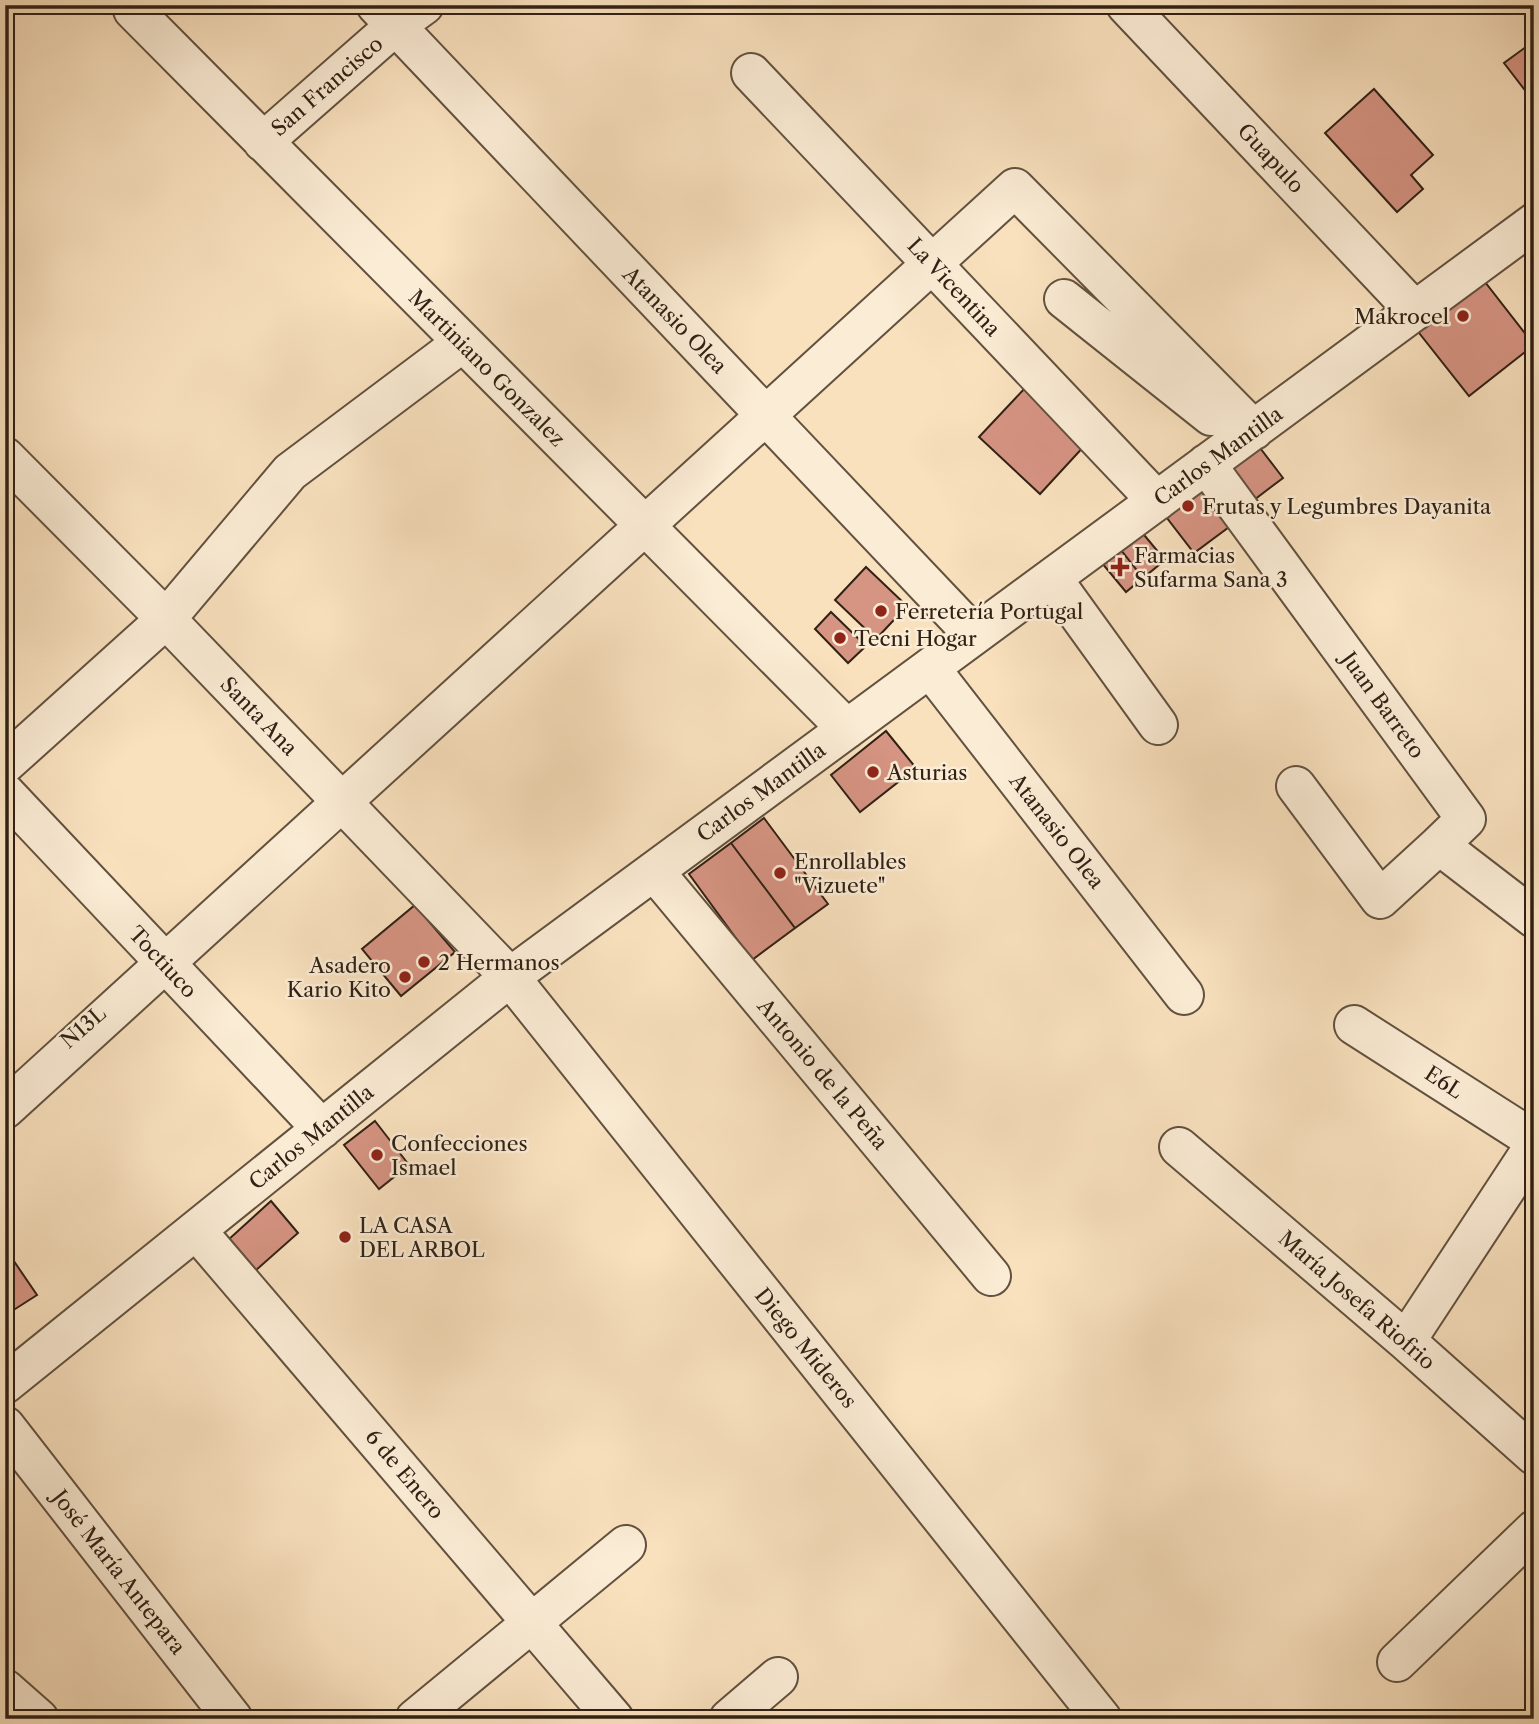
<svg xmlns="http://www.w3.org/2000/svg" width="1539" height="1724" viewBox="0 0 1539 1724" font-family="'Libre Caslon Text',serif">
<style>
.building{fill:#d69483;stroke:#302115;stroke-width:2}
.lines{fill:none;stroke-linecap:round;stroke-linejoin:round}
.minor-casing{stroke:#62513f;stroke-width:42}
.minor{stroke:#fbecd5;stroke-width:38}
.poi-dot{fill:#8f2418;stroke:#fbecd5;stroke-width:2.5}
.labels{text-anchor:middle;dominant-baseline:central;stroke-width:5;stroke-linejoin:round;paint-order:stroke}
.street-label{font-size:21px;fill:#302115;stroke:#fbecd5}
.poi-label{font-size:21px;fill:#302115;stroke:#fbecd5;text-anchor:start}
</style>
<rect width="100%" height="100%" fill="#f9e1be"/>
<filter id="stains"><feTurbulence type="fractalNoise" baseFrequency=".00286" numOctaves="4"/><feColorMatrix values="0 0 0 0 .2 0 0 0 0 .09 0 0 0 0 .02 0 0 0 .5 -.17"/></filter>
<radialGradient id="worn" r=".72"><stop offset=".6" stop-color="#630" stop-opacity="0"/><stop offset="1" stop-color="#630" stop-opacity=".3"/></radialGradient>
<path class="building" d="M1534,41V102L1504,63Z
M1374,89L1433,155L1411,175L1423,189L1397,212L1325,133Z
M1478,273L1534,345L1469,396L1412,324Z
M1026,387L1087,443L1040,494L979,437Z
M1251,436L1283,478L1250,503L1218,460Z
M1195,483L1229,527L1194,553L1160,509Z
M1135,524L1165,560L1143,578L1114,541Z
M1114,541L1143,578L1126,592L1096,556Z
M866,567L907,606L876,639L835,600Z
M831,612L866,646L848,663L815,629Z
M886,731L916,768L860,812L831,775Z
M764,818L828,904L795,928L731,843Z
M731,843L795,928L752,960L689,874Z
M415,905L455,952L401,996L362,949Z
M375,1121L409,1165L379,1189L344,1145Z
M271,1201L298,1233L255,1271L228,1240Z
M5,1248L37,1295L12,1311L5,1301Z"/>
<g class="lines">
<defs>
<path id="minor" d="M137,5L133,10L847,729
M376,5L974,635
M1126,5L1415,311
M751,73L1157,501
M263,142L395,26L424,5
M1064,299L1211,416
M5,457L166,619L510,977L1102,1719
M1206,464L1466,819L1439,845L1534,918
M1052,578L1158,725
M930,668L1184,995
M5,764L166,619L290,472L462,343
M1296,786L1380,899L1439,845
M5,793L322,1129
M654,871L991,1276
M1354,1025L1534,1140
M5,1109L1015,188L1254,430
M1179,1147L1406,1341L1534,1455
M196,1230L614,1719
M1406,1341L1534,1146
M5,1384L510,977L1534,223
M5,1426L233,1719
M1397,1662L1534,1530
M5,1689L39,1719
M415,1719L626,1545
M729,1719L778,1677"/>
</defs>
<use href="#minor" class="minor-casing"/>
<use href="#minor" class="minor"/>
</g>
<g class="poi-dot">
<circle cx="1463" cy="316" r="7"/>
<circle cx="1188" cy="506" r="7"/>
<path d="M1116.5 556.5h7v7h7v7h-7v7h-7v-7h-7v-7h7z"/>
<circle cx="881" cy="611" r="7"/>
<circle cx="840" cy="638" r="7"/>
<circle cx="873" cy="772" r="7"/>
<circle cx="780" cy="873" r="7"/>
<circle cx="424" cy="962" r="7"/>
<circle cx="405" cy="977" r="7"/>
<circle cx="377" cy="1155" r="7"/>
<circle cx="345" cy="1237" r="7"/>
</g>
<g class="labels">
<g class="street-label">
<text transform="translate(327 86) rotate(-41)">San Francisco</text>
<text transform="translate(1271 158) rotate(47)">Guapulo</text>
<text transform="translate(954 287) rotate(47)">La Vicentina</text>
<text transform="translate(675 320) rotate(46)">Atanasio Olea</text>
<text transform="translate(487 368) rotate(45)">Martiniano Gonzalez</text>
<text transform="translate(1218 456) rotate(-36)">Carlos Mantilla</text>
<text transform="translate(1383 705) rotate(54)">Juan Barreto</text>
<text transform="translate(259 716) rotate(46)">Santa Ana</text>
<text transform="translate(761 792) rotate(-36)">Carlos Mantilla</text>
<text transform="translate(1057 831) rotate(52)">Atanasio Olea</text>
<text transform="translate(163 962) rotate(47)">Toctiuco</text>
<text transform="translate(83 1027) rotate(-41)">N13L</text>
<text transform="translate(823 1074) rotate(50)">Antonio de la Peña</text>
<text transform="translate(1444 1082) rotate(33)">E6L</text>
<text transform="translate(311 1137) rotate(-39)">Carlos Mantilla</text>
<text transform="translate(1357 1300) rotate(41)">María Josefa Riofrio</text>
<text transform="translate(806 1348) rotate(51)">Diego Mideros</text>
<text transform="translate(405 1474) rotate(50)">6 de Enero</text>
<text transform="translate(119 1572) rotate(52)">José María Antepara</text>
</g>
<g class="poi-label">
<text x="1449" y="316" text-anchor="end">Makrocel</text>
<text x="1202" y="506">Frutas y Legumbres Dayanita</text>
<text x="1134" y="555">Farmacias<tspan x="1134" dy="24">Sufarma Sana 3</tspan></text>
<text x="895" y="611">Ferretería Portugal</text>
<text x="854" y="638">Tecni Hogar</text>
<text x="887" y="772">Asturias</text>
<text x="794" y="861">Enrollables<tspan x="794" dy="24">"Vizuete"</tspan></text>
<text x="438" y="962">2 Hermanos</text>
<text x="391" y="965" text-anchor="end">Asadero<tspan x="391" dy="24">Kario Kito</tspan></text>
<text x="391" y="1143">Confecciones<tspan x="391" dy="24">Ismael</tspan></text>
<text x="359" y="1225">LA CASA<tspan x="359" dy="24">DEL ARBOL</tspan></text>
</g>
</g>
<rect width="1539" height="1724" fill="none" stroke="#f9e1be" stroke-width="28"/>
<rect x="7" y="7" width="1525" height="1710" fill="none" stroke="#302115" stroke-width="3.5"/>
<rect x="14" y="14" width="1511" height="1696" fill="none" stroke="#302115" stroke-width="2"/>
<rect width="100%" height="100%" filter="url(#stains)"/>
<rect width="100%" height="100%" fill="url(#worn)"/>
</svg>
